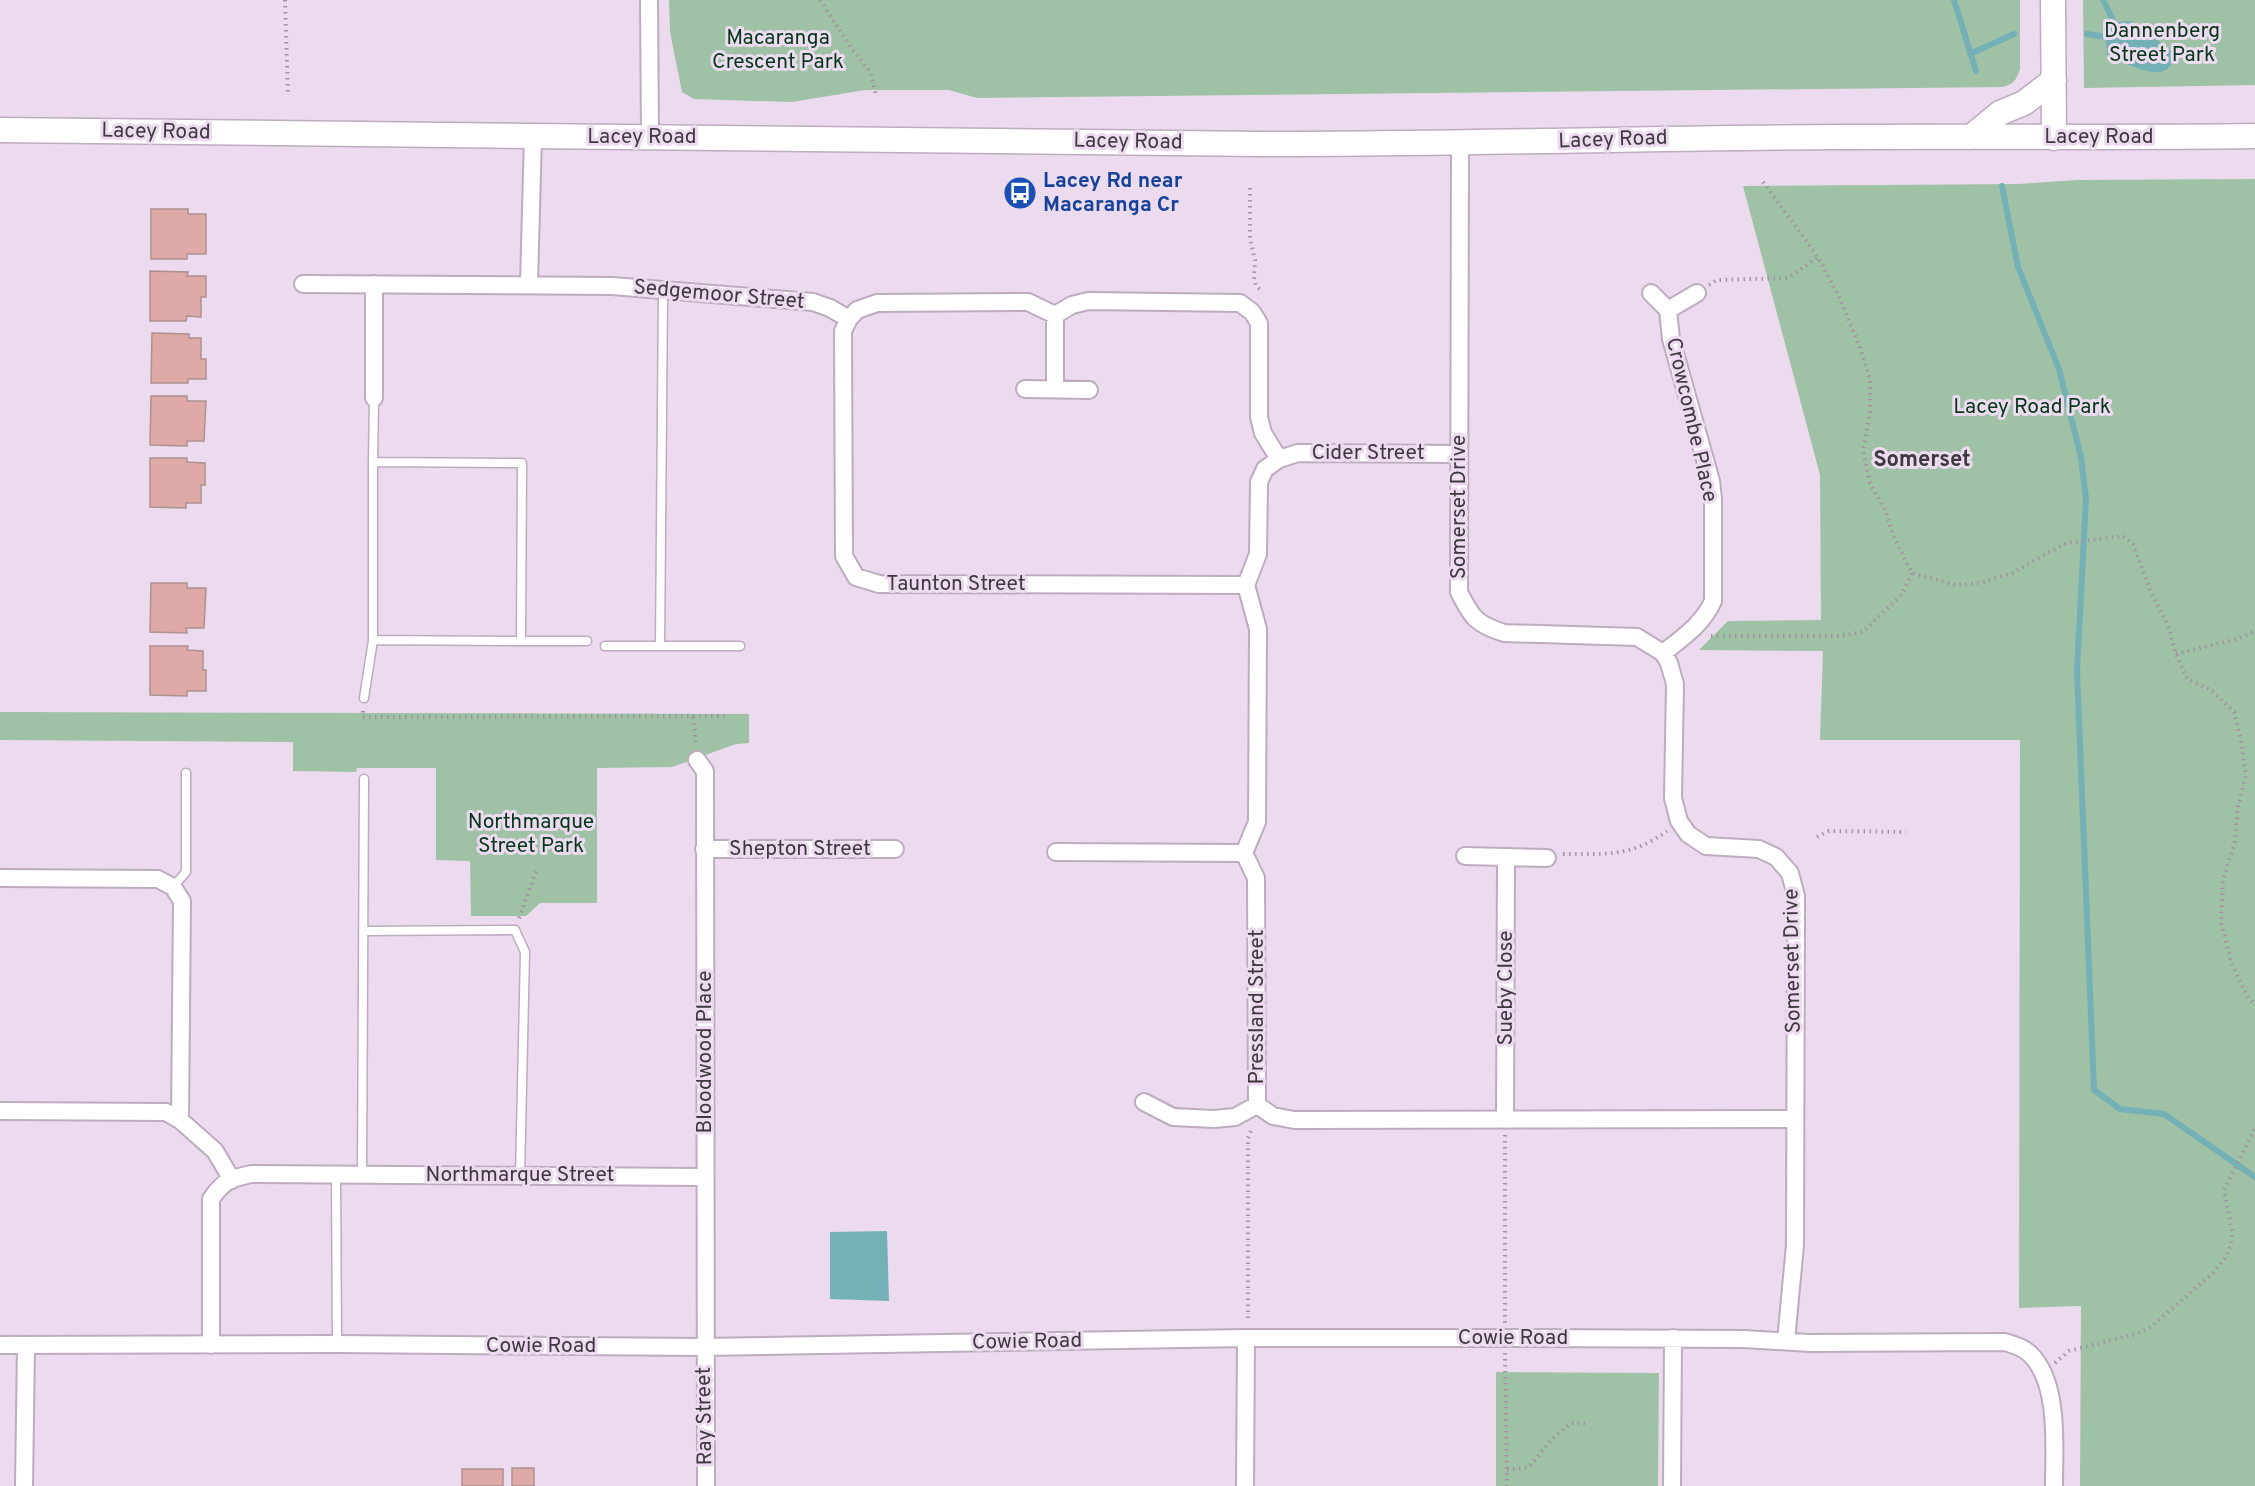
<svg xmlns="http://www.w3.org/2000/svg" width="2255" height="1486" viewBox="0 0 2255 1486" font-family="Overpass,sans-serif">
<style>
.green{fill:#9fc1a6}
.water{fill:#74b1b6}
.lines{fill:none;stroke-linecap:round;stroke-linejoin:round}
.stream{stroke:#74b1b6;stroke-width:6}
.building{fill:#dea9a6;stroke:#ac918f;stroke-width:1.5}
.lane-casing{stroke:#bcacbe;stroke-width:11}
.street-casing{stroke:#bcacbe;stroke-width:20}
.secondary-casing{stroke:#bcacbe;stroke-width:27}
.path{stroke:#a094a2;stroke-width:4;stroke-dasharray:1.5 4.5;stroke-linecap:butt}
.lane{stroke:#fff;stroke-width:8}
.street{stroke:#fff;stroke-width:16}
.secondary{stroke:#fff;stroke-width:24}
.labels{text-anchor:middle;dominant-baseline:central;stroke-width:6;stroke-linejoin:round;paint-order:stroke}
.park-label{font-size:21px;fill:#053718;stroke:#ecdbef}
.street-label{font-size:21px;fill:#3e383f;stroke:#ecdbef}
.transit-label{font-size:21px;font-weight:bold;fill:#164399;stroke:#ecdbef;text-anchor:start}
.neighbourhood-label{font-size:22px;font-weight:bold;fill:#3e383f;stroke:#ecdbef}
</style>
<rect width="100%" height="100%" fill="#ecdbef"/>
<path class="green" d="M669,0H2020V69C2016,81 2013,85 2001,87L977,98L949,90H865L792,102L694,99L682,92L670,32Z
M2083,0H2255V85L2084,88Z
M2255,179V1486H2080L2081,1306L2019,1308L2020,740H1820L1823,651L1699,650L1728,621L1821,620L1820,475L1743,186L2018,184L2077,180Z
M0,712L749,714V743L736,744L672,767L597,768V903H540L526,916H471L470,861L436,860V768H357L356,772L293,771V742L0,740Z
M1496,1372L1659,1373L1658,1486H1496Z"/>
<path class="water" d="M2131,21C2145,33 2161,41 2174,54C2171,90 2127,63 2107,55L2105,26L2114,22Z
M887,1231L889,1301L830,1299V1232Z"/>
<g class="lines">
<path class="stream" d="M1954,0L1976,71
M2087,34L2106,37L2118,30L2103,0
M1970,54L2014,34
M2002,186L2018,267L2059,369L2081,457L2086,499L2077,671L2094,1090L2120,1109L2164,1114L2255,1177"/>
</g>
<path class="building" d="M151,209H188V214H206V254H187V259H151Z
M150,271L188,272L187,276H206V297H201V317L187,316L186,321H150Z
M152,333L189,334V338H201V359H206V379H188V383H151Z
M151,396H187V401H206L204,441H187V446L150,445Z
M150,458H187V462L205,463V485H201V503H186V508L150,507Z
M151,583H187V588H206L204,628H186L187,633L150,632Z
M150,646H188L187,650L203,651V670H206V691H187V696L150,695Z
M512,1468H534V1486H512Z
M462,1469H503V1486H462Z"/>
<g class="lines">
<defs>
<path id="lane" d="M374,398L373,462L522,463L521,641H587
M373,462V640L521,641
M605,646H740
M660,646L663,292
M364,698L373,640
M173,887L186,872V773
M363,931L515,930L525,952L520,1176
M336,1174L337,1344
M362,1174L364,779"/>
<path id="street" d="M649,0L650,136
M1460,144L1459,592C1472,618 1476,624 1504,633L1637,637L1663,653L1669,663L1675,684L1673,798L1679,821L1688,834L1706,846L1759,849L1776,857L1790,873L1796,896L1795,1245L1786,1341
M303,284L612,286L813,302L830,308L849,319L857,310L877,303L1028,302L1055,315L1072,305L1088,301L1240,303L1252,312L1259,323V417L1263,433L1279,459
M529,284L533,136
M1651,293L1668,310L1697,293
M849,319L843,331L844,556L856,577L879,584L1246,585
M1025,389L1089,390
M1055,389V315
M374,398V284
M1459,454L1298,453L1279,459L1265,469L1259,482L1258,554L1246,585L1258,629L1257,822L1244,853L1256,878L1257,1105L1273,1116L1294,1120L1794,1119
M1663,653C1682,638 1703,624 1713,601V499L1711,481L1671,339L1668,310
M697,760L705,771L706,1486
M704,849H895
M1056,852L1244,853
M1465,856L1547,858
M0,878L158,879L173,887L182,901L180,1120
M1144,1102L1173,1117L1214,1119L1235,1117L1257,1105
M0,1111L166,1112L180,1120L215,1151L232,1180
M1505,1120L1506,857
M0,1345L337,1344L704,1347L1246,1338H1505L1744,1339L1810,1343L2005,1342C2014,1345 2023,1347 2030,1354C2060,1383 2054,1448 2054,1486
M211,1345V1199C224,1180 230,1179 251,1174L705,1177
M24,1486L26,1345
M1245,1486L1246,1338
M1672,1486L1673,1338"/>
<path id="secondary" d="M2053,0L2054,138
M0,130L1262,144C1455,144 1648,138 1841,137C1979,136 2117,138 2255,136
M1971,137L2000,113L2024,103L2054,80"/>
</defs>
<use href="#lane" class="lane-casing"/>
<use href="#street" class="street-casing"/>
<use href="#secondary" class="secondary-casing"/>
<path class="path" d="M285,0L288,95
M820,0L850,46L871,73L876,95
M1763,182L1818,257L1840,299L1859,345L1870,379V412L1863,451L1870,483L1886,512L1893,535L1912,573L1955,585L1980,583L2012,573L2066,543L2123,536L2133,544L2151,593L2168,625L2176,654L2187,679L2211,690L2234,712L2241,741L2246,775L2238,806L2235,842L2223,880L2221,923L2232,964L2248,998L2255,1005
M1250,188V239L1255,260L1254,279L1256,286L1263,292
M1709,285L1717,280L1788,278L1818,257
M1711,636H1839L1863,632L1902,594L1912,573
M2176,654L2237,639L2255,631
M363,711V717L725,716
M693,717L696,744
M1817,837L1829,831L1906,832
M1563,854C1605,854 1632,857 1667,831
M519,918L537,869
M1505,1135V1323
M1248,1318V1138L1252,1129
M1505,1353L1507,1486
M2055,1363L2069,1351L2136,1334L2151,1327L2212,1274L2225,1258L2231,1245L2232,1231L2224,1190L2255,1129
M1507,1470L1529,1467L1552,1439L1571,1423H1587"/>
<use href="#lane" class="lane"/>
<use href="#street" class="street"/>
<use href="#secondary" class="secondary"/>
</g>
<defs>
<symbol id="bus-disc" viewBox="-11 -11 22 22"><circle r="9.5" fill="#1a4fb4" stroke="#ecdbef"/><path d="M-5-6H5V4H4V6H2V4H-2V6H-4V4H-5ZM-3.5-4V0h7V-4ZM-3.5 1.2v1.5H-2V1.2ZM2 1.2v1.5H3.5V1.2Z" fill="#fff"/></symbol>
</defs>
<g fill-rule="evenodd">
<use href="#bus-disc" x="1001" y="174" width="38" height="38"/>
</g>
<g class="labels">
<g class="park-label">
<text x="2162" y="31">Dannenberg<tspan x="2162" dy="24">Street Park</tspan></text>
<text x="778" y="38">Macaranga<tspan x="778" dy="24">Crescent Park</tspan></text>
<text x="2032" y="407">Lacey Road Park</text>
<text x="531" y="822">Northmarque<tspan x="531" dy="24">Street Park</tspan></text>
</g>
<g class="street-label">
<text transform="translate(156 132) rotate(1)">Lacey Road</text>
<text x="642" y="137">Lacey Road</text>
<text x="2099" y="137">Lacey Road</text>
<text transform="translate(1613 140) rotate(-2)">Lacey Road</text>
<text transform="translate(1128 142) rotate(1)">Lacey Road</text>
<text transform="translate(719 295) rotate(5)">Sedgemoor Street</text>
<text transform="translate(1691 420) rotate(77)">Crowcombe Place</text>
<text x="1368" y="453">Cider Street</text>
<text transform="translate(1459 507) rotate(-90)">Somerset Drive</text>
<text x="956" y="584">Taunton Street</text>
<text x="800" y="849">Shepton Street</text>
<text transform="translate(1793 961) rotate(-91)">Somerset Drive</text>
<text transform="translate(1506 988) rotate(-90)">Sueby Close</text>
<text transform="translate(1257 1007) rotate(-90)">Pressland Street</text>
<text transform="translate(705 1052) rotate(-90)">Bloodwood Place</text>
<text x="520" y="1175">Northmarque Street</text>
<text x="1513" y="1338">Cowie Road</text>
<text transform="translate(1027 1342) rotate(-1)">Cowie Road</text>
<text x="541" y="1346">Cowie Road</text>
<text transform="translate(705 1416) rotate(-91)">Ray Street</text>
</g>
<g class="transit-label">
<text x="1043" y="181">Lacey Rd near<tspan x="1043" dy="24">Macaranga Cr</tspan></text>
</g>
<g class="neighbourhood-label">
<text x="1922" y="460">Somerset</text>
</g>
</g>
</svg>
